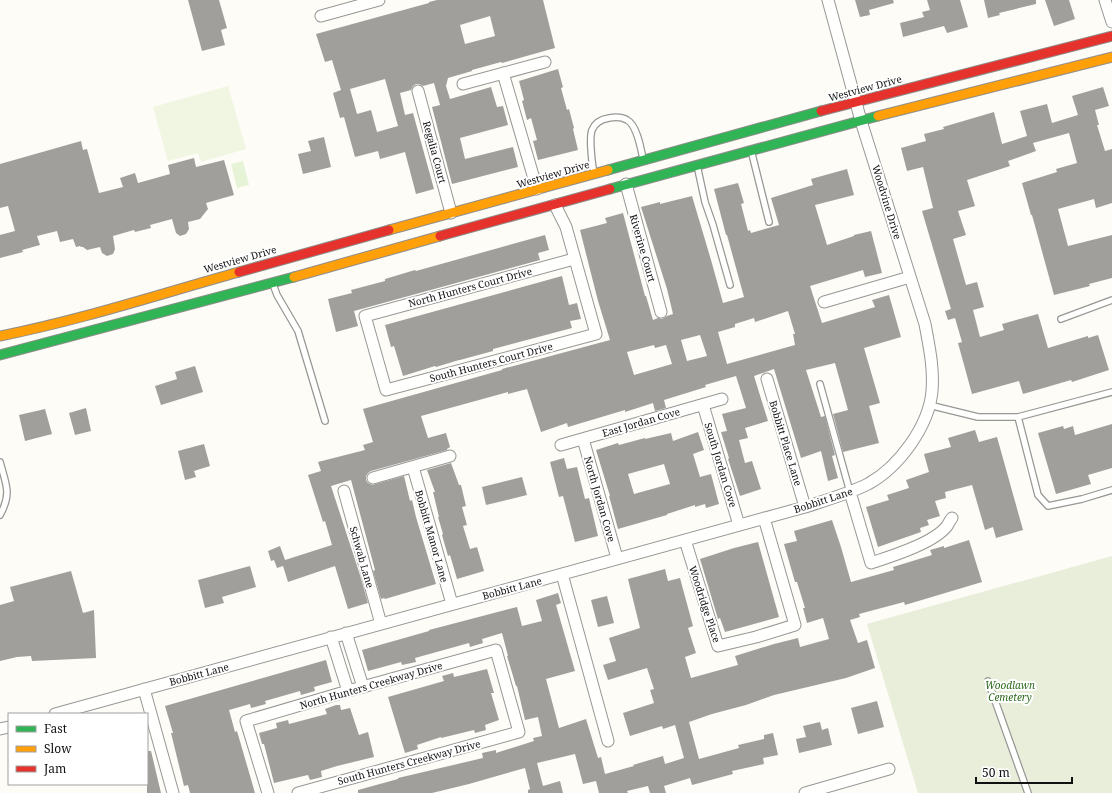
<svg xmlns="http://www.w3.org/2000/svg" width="1112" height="793" viewBox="0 0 1112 793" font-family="'Noto Serif',serif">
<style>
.green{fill:#e7f3d7}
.cemetery{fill:#e9eedb}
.pitch{fill:#f0f6e1}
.building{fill:#a19f9c;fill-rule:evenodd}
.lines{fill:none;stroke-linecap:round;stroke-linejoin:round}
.lane-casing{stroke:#979795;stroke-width:8}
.street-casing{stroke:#979795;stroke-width:13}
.fast-casing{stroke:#8e8d8b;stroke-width:11}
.slow-casing{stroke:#8e8d8b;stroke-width:11}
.jam-casing{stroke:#8e8d8b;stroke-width:11}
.lane{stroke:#fffffe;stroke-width:5.5}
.street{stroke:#fffffe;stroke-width:11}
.fast{stroke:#30b455;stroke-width:9}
.slow{stroke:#ff9f0a;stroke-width:9}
.jam{stroke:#e5322d;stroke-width:9}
.labels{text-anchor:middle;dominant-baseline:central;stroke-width:4;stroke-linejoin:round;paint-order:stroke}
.street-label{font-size:10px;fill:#111;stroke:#fff}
.park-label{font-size:10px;font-style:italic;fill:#2f6b1f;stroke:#fff}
</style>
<rect width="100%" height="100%" fill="#fdfcf7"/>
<path class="green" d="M243,161L249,185L237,188L231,164Z"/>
<path class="cemetery" d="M1112,556V793H918L867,624Z"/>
<path class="pitch" d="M228,86L246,149L201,162L198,153L168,161L153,107Z"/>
<path class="building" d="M188,0H219L227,28L221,30L225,45L202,51Z
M437,0H543L555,48L502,63L501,62L472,70V71L448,78L446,86L450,99L491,87L497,107L503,106L508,125L460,138L465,159L513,147L518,167L452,184L432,107L440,105L434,83L423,86L419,84H416L413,86L411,90L400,93L405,115L413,113L434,189L416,194L405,152L380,159L378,151L355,157L344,117L340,118L333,93L341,90L332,60L325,62L316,34L429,3V2ZM490,16L495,36L465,44L460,25ZM385,79L398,126L377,132L371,110L357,114L350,89Z
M855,0H893L894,3L869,10L870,15L860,17Z
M927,0H960L968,27L947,33L944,26L903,37L900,23L924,17L922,12L930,10Z
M984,0H1036V4L999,13L1000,15L988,18Z
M1045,0H1069L1075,19L1054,26Z
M558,69L563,87L561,88L567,110L569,109L574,128L573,129L578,150L538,160L533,141L537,140L531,118L527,120L522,101L524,100L519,81Z
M1103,87L1109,106L1095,110L1099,125H1097L1105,151L1112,149V203L1096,208L1094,199L1058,209L1068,246L1112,235V278L1089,284L1090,286L1054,295L1032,215H1031L1022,183L1057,172L1056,169L1077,163L1069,133L1033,143L1036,151L1008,161L1010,166L967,180L975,206L958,211L966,235L953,239L966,285L977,282L984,307L973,310L980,337L1004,330L1002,324L1038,314L1048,348L1088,336V338L1098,335L1109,370L1072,382L1071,380L1023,394L1019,381L972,394L958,343L962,342L955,318L948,320L945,311L951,309L922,211L933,208L923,167L907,171L901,148L926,141L924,134L944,129L943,127L994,112L1002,144L1027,136L1020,111L1047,104L1052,123L1078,115L1072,96Z
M324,137L331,167L303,174L298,154L311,151L308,141Z
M81,141L83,150L87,149L99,193L123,187L120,178L135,173L138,183L170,174L168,165L194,158L196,167L224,160L234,195L206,203L208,209L200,219L188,222L189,229L186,234L180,236L176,233L172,219L150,225L151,228L135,232L134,230L113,236L115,249L113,254L107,256L102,253L100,247L87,250L83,247H81L80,246L76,247L73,239L60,242L57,231L37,236L40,245L22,250L23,252L0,258V235L15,231L8,206L0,208V164Z
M847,169L854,195L815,205L827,245L854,236V235L871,231L882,273L865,277L863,270L810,286L822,323L875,307L872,300L889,295L901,337L864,348L880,403L869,406L879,443L843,452L833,414L848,410L835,363L806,370L821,417L825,416L835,455L832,456L838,478L828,481L821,451L801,458L774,369L754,376L768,421L745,428L748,438L739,440L745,463L752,461L761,489L740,496L728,459L729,458L721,432L727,431L722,414L746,408L736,376L705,385L706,387L664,400L666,408L655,411L653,403L625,412V410L568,427L567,423L541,432L527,389L508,394V392L421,416L428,438L446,433L450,447L447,449V450L371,471L368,473L366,476V480L368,483L372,485L404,476L410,501L412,500L416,517L436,584L385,599L384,598L381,599L373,571L375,570L351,480L331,486L360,575L368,603L348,609L335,566L288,582L283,566L277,568L274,560L271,561L268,551L280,546L285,560L332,545L325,521L323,522L308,475L321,471L318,462L365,450L363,445L373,442L363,409L502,370V369L610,340L598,301L580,230L607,223L605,218L623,213L645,296H646L653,320L658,318L662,319L667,316L673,314L667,289L641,207L660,202V204L692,196L711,260L723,303L744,297L727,235H726L714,189L738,183L744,203L741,204L748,231L750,230L751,233L779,225L771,198L813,185L811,179ZM788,311L795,334H793L795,345L727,364L718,332L735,327V324L754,318L755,322ZM700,335L707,356L687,361L681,340ZM654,345L655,348L666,345L672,364L634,375L627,352Z
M545,235L549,250L538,253L540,260L354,311L358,326L336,332L328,299L352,293L351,290L385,281V279L415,270L416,271Z
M562,276L569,305L577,303L581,319L570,321L572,328L493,349V351L460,360H459L436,367L435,366L403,376L394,346L391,347L385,325Z
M195,366L203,392L161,405L155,386L177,379L175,372Z
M86,408L91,431L75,435L69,413Z
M45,409L52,434L25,441L19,415Z
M1112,424V468L1088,475L1091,484L1056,494L1038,433L1063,426L1064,429L1073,426L1075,435Z
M975,430L979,442L997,437L1023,530L996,538L993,527L985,530L972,485L945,492L946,498L935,501L940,516L927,520L929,525L920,528L921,532L878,547L866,507L889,500L887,495L909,488L906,480L929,472L924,454L951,447L948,438Z
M698,432L704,450L693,454L700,477L711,474L719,504L706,508L705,504L695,507V505L667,514V515L618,529L609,496H610L596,450L618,443L619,445L645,438V439L671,433L673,441ZM664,464L670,484L634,494L628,474Z
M204,444L210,466L194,471L196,477L185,480L178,451Z
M564,458L567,469L577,467L585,499L589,498L598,536L575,542L563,496L559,497L550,462Z
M451,463L459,485H461L466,506L462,507L467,525L463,526L470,549L477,547L484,571L457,579L450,555L448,556L442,535L443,534L438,517H439L433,492H435L427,470Z
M522,477L527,495L486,505L482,487Z
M832,520L841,547L851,582L894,570L893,567L932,555L930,550L944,546V548L969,540L982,582L905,605L904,602L859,614L860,617L850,620L858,643L867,640L875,668L846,678L774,695L746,705L712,714L689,722L699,759L739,748L738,745L764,739V735L773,733L778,755L763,758L764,764L732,771L733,774L692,785L690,778L664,786L666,793H650L648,786L627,791L628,793H599L596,781L583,784L575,754L537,763L543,786L560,781L563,793H528V790L530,789L525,768L469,784L432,793H358V790L398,779V778L483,758L482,753L496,750V753L534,741L533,738L542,736L538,717L525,720L517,686H516L507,656H508L502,633L482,639L483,643L470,647L469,643L415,658L416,662L402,665L401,662L368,671L362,650L429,631V630L517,607L522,626L542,621L536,600L558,593L561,603L556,605L575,671L546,679L559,728L586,719L598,758L601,757L605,774L634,766L633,765L663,756L665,764L684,758L675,725L663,729L662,726L630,736L623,713L654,703L650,690L654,689L647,668L608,680L603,665L616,661L609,638L640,628L628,579L665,569L668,581L680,578L693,626L688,628L696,653L685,657L691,678L738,665L735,656L774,644L798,638L800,647L829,639L823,618L807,623L803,608H805L797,582H795L784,544L797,541L794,531Z
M758,542L779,617L725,632L720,618L718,619L700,559L734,548Z
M250,566L256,587L222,597L224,603L205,608L198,580Z
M71,571L83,613L94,610L96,658L32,661L31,656L17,657L0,661V605L14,601L10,587Z
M607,596L614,623L598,627L591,600Z
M326,660L332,682L314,687L315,691L301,695L300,691L265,701L266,704L251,708L250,704L229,710L235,732L237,731L255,793H190L188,785L184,786L171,733H173L165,706Z
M487,669L494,693H491L499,720L485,725L486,730L475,733L474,730L441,738V737L417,745L418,749L405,753L388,697L444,681L442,676L453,673L454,677Z
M877,701L884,727L858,734L851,708Z
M336,705H340L341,710L350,708L359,735L368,732L374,757L337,766L321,771L322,777L310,780L308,775L274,783L264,744H262L259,733L277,728L276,723L288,720L289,724L327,714L325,709Z
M820,722L822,730L828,728L832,745L799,753L796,739L806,737L803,726Z
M147,751H151L161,793H147Z"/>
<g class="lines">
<defs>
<path id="lane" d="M751,150L769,222
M697,165L705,202L713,225L730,285
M594,173C592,164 589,138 592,130C595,123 602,119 609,118C615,117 622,117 627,120C637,125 641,149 643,159
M273,284L277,295L298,331L325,421
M1061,319L1112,300
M820,384L850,492
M929,405L978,417H1018L1112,392
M1018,417L1038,495L1048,506L1082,499L1112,490
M0,462C6,485 12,493 0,515
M988,681L1028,793"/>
<path id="street" d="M1105,0L1112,22
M321,16L379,0
M503,73L537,189
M463,84L545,62
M418,91L451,213
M626,184L661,312
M555,205L566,227L596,334L386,390L365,316L574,259
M824,302L910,277
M767,379L805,507
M703,405L739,525
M583,439L617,558
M561,445L722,399
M413,467L452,604
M373,478L450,456
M344,491L381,624
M850,492L871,563C892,556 934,543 947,526C949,523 950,520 952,518
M685,540L718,646L756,637L795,625L764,518
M562,574L608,741
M346,633L363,687
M331,637L348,691
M144,689L173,793
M55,714L805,507C826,500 848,494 868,484C899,467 929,426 932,391C934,368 929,346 925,324L861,121L828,0
M0,729L9,727
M268,793L246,721L348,691L496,650L519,732L298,793
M805,793L889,769"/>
<path id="fast" d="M608,170L821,111
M610,189L878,116
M0,355L294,277"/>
<path id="slow" d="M878,116L1112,57
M389,230L608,170
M294,277L440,236
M0,336C81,320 160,294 239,272"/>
<path id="jam" d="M821,111L1112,36
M440,236L610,189
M239,272L389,230"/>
</defs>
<use href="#lane" class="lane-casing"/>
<use href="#street" class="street-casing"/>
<use href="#fast" class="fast-casing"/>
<use href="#slow" class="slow-casing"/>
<use href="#jam" class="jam-casing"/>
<use href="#lane" class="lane"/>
<use href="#street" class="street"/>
<use href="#fast" class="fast"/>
<use href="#slow" class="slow"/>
<use href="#jam" class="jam"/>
</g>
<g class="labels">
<g class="street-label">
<text transform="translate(865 88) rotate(-15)">Westview Drive</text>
<text transform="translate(435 152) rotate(75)">Regalia Court</text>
<text transform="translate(553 174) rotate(-16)">Westview Drive</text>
<text transform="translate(887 202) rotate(73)">Woodvine Drive</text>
<text transform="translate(643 248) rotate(74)">Riverine Court</text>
<text transform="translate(240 259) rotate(-16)">Westview Drive</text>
<text transform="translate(470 287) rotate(-15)">North Hunters Court Drive</text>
<text transform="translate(491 362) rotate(-15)">South Hunters Court Drive</text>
<text transform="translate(641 422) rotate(-16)">East Jordan Cove</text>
<text transform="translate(786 443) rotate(73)">Bobbitt Place Lane</text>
<text transform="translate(721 465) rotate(73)">South Jordan Cove</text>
<text transform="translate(600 499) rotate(74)">North Jordan Cove</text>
<text transform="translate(823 500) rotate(-18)">Bobbitt Lane</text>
<text transform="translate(432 536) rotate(74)">Bobbitt Manor Lane</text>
<text transform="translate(362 557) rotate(74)">Schwab Lane</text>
<text transform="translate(512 588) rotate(-15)">Bobbitt Lane</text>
<text transform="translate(705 604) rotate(72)">Woodridge Place</text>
<text transform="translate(199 674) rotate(-15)">Bobbitt Lane</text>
<text transform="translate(371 685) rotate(-16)">North Hunters Creekway Drive</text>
<text transform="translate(409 762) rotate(-15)">South Hunters Creekway Drive</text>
</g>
<g class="park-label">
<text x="1010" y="685">Woodlawn<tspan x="1010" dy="12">Cemetery</tspan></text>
</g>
</g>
<rect x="8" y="713" width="140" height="72" fill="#ffffff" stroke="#a0a0a0"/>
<rect x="16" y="726" width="20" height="6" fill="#30b455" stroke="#a0a0a0"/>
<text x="44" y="733" font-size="12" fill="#111111">Fast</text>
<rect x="16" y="746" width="20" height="6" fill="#ff9f0a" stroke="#a0a0a0"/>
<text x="44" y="753" font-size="12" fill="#111111">Slow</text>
<rect x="16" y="766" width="20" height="6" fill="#e5322d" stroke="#a0a0a0"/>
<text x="44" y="773" font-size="12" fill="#111111">Jam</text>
<path d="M976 777v6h96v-6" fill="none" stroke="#111111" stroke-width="2"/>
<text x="982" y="777" font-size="12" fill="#111111" stroke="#ffffff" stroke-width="3" paint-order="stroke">50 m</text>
</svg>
